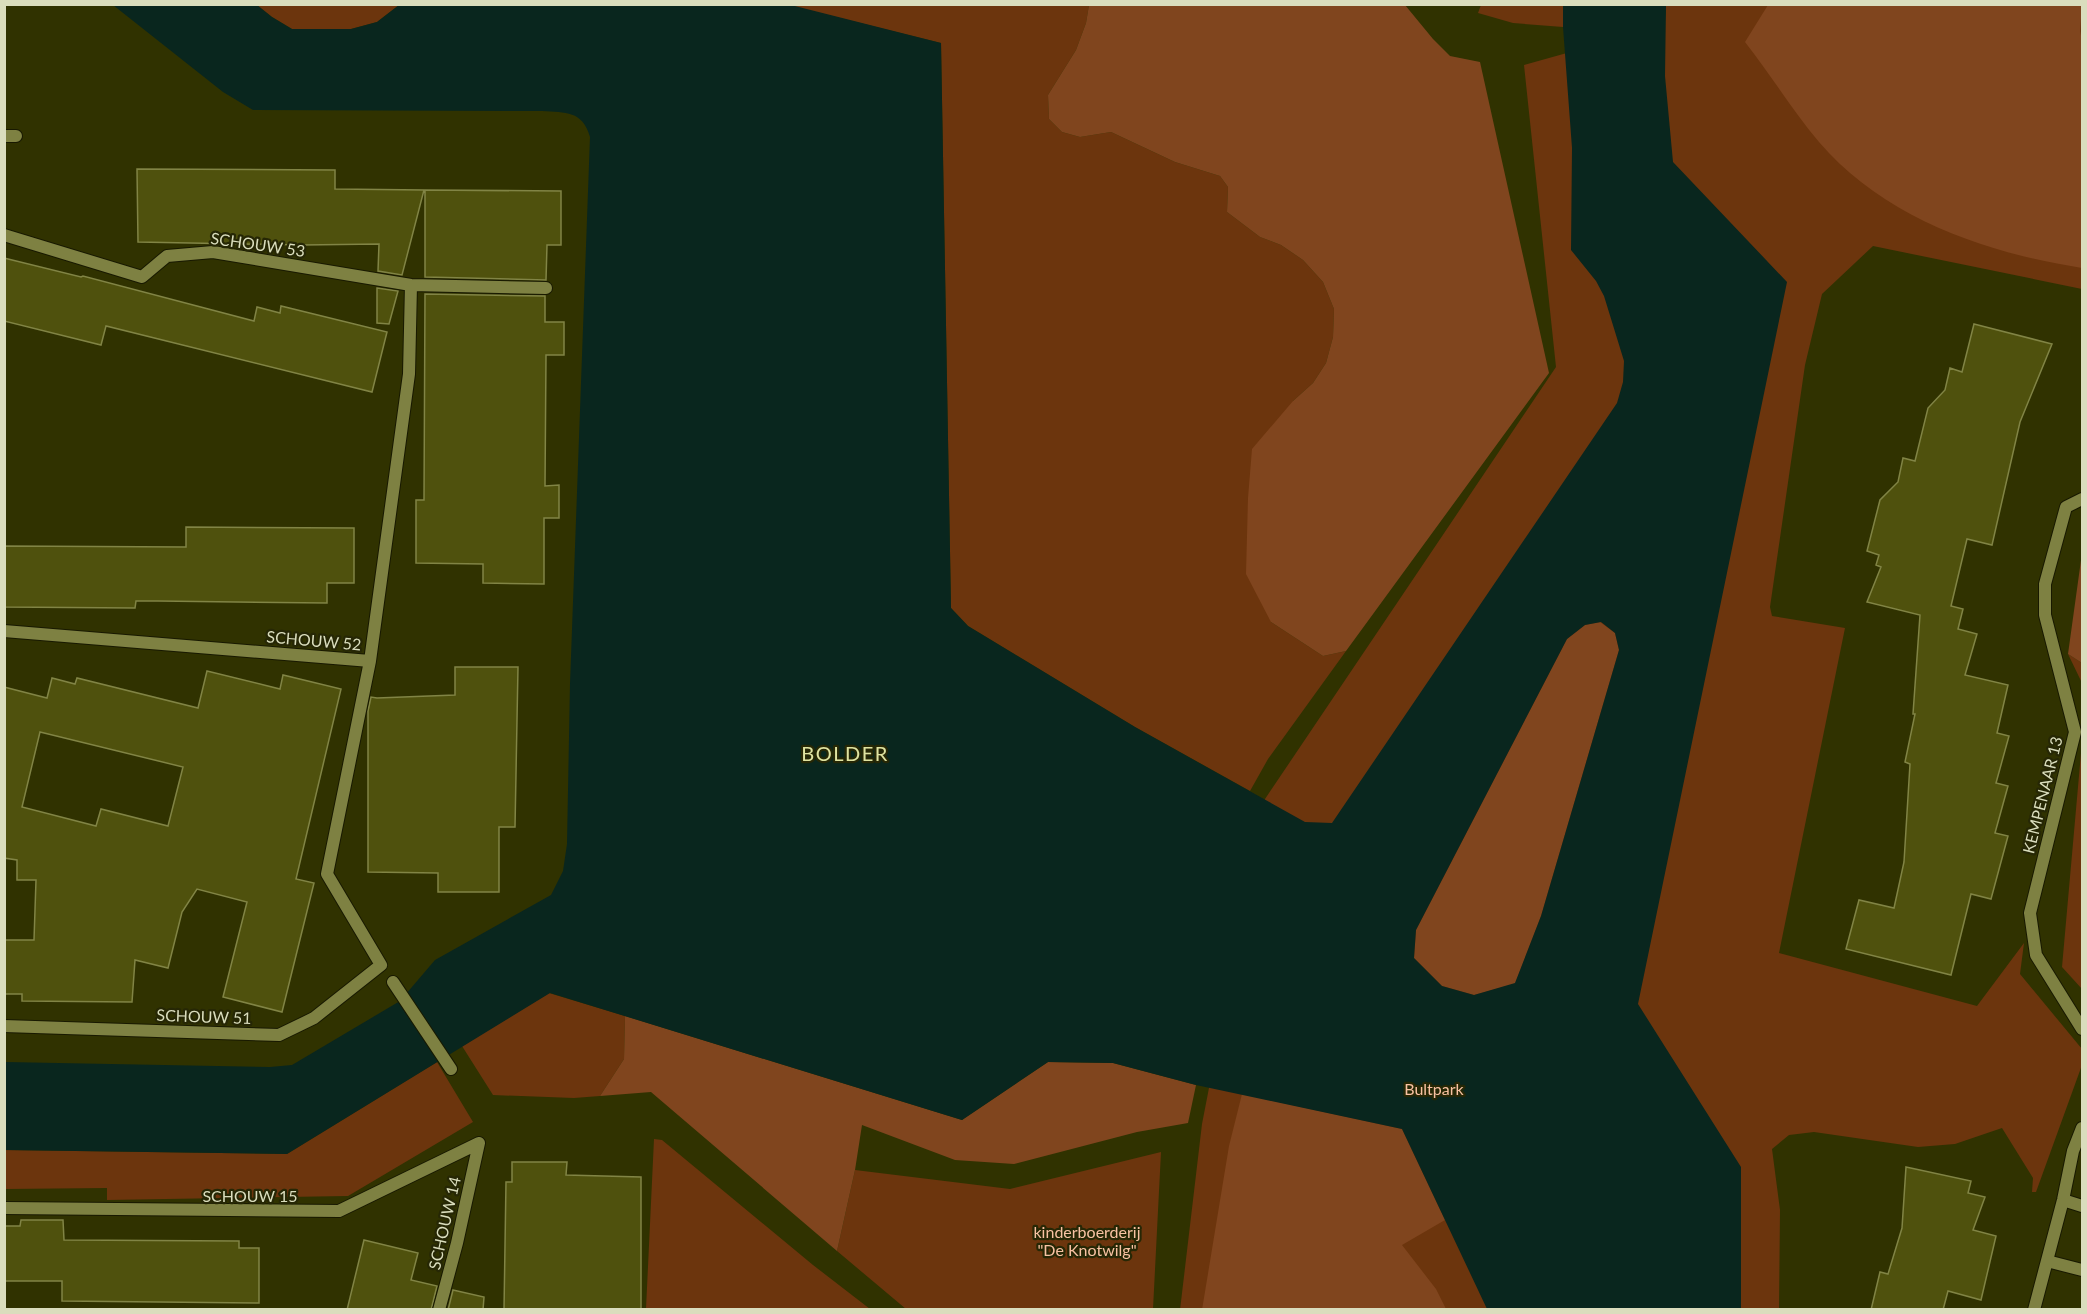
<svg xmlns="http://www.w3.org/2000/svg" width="2087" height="1314" viewBox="0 0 2087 1314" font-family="Lato,sans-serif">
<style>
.green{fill:#6c350d}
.forest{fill:#80451e}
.water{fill:#09261e;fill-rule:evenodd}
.building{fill:#4f510d;stroke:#818445;stroke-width:1.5;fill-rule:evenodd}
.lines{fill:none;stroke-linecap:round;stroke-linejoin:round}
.street-casing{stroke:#181900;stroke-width:14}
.street{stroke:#7e8142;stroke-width:12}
.labels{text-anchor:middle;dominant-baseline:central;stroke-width:4.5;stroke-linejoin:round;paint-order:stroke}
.street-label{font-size:16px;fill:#daddbd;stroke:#262705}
.park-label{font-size:16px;fill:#f8c2a2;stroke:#262705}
.quarter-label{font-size:20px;letter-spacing:1.5px;fill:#dfe3a1;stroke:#262705}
</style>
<rect width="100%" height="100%" fill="#303200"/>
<path class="green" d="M257,5H399L377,22L351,29H292L272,17Z
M787,5H1089L1086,23L1076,50L1048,95L1049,119L1062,132L1080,137L1111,132L1175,162L1220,176L1228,187L1227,212L1260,237L1281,245L1303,260L1323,282L1334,309L1333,337L1326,363L1313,383L1293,401L1271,622L1323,656L1346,651L1268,759L1250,791L1135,727L968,626L951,608L941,43Z
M1481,5H1563V27L1513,23L1478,13Z
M1666,5H2082V289L1873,246L1822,294L1805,365L1770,607L1772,616L1845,628L1779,953L1977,1006L2024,943L2020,974L2082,1049V1065L2036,1192H2032L2033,1178L2002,1128L1955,1144L1918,1147L1814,1132L1789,1135L1772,1149L1780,1210L1779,1309L1180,1310L1202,1124L1265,799L1556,367L1524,65L1574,51L1664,35Z
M2068,654L2082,663V683Z
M2082,742V989L2062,967Z
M549,993L625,1016L624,1059L600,1096L574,1098L493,1095L462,1046Z
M437,1062L473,1122L348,1196L107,1200V1188L5,1189L4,1150L287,1154Z
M654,1139L662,1140L813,1265L870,1309H646Z
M1161,1152L1153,1309H906L837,1251L855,1170L1010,1189Z"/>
<path class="forest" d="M1089,5H1405L1433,39L1450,56L1480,62L1549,373L1346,651L1323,656L1271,622L1246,574L1248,498L1252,449L1293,401L1313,383L1326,363L1333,337L1334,309L1323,282L1303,260L1281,245L1260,237L1227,212L1228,187L1220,176L1175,162L1111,132L1080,137L1062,132L1049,119L1048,95L1076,50L1086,23Z
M1768,5H2082L2080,31L2082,40V268C1986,253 1884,218 1819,142C1792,110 1771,75 1745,42Z
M2082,553V663L2068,654Z
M1600,622L1615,633L1619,650L1541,916L1515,984L1474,995L1442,986L1414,958L1416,930L1567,639L1585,625Z
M625,1016L962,1120L1048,1062L1113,1063L1196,1085L1188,1123L1137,1132L1014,1164L955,1160L862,1125L855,1170L837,1251L651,1092L600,1096L624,1059Z
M1242,1094L1402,1129L1445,1220L1402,1245L1436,1289L1446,1309L1202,1310L1229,1146Z"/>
<path class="water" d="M787,4L941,43L951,608L968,626L1135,727L1305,822L1332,823L1617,403L1623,382L1624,361L1604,296L1596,281L1571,250L1572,148L1563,27V5H1666L1665,76L1673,162L1787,282L1638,1004L1741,1167V1309H1487L1402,1129L1196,1085L1113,1063L1048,1062L962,1120L550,993L287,1154L5,1150V1062L270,1067L292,1065L400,1001L435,960L551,895L563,871L567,844L570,684L590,137C582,110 566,113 542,111L253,110L223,92L113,5H257L272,17L292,29H351L377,22L399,5ZM1601,622L1615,633L1619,650L1541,916L1515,983L1474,995L1442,986L1414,958L1416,930L1567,639L1585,625Z"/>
<path class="building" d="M137,169L335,170V189L424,190L402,275L378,271L379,244L302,245L138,242Z
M425,190L561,191V245H547L546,280L425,277Z
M4,258L81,277L83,276L254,321L257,307L280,313L281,306L387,332L372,392L106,326L101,345L4,321Z
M377,288L398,291L389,324L377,323Z
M425,294L545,296V322H564V355H546L545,486L559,485V518H544V584L483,583V564L416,563V500H424Z
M1974,324L2052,344L2020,422L1992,545L1967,539L1951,606L1963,609L1958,629L1977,634L1965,675L2008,685L1997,733L2009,736L1996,783L2008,786L1995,833L2008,836L1991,899L1971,894L1951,975L1846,949L1859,900L1894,908L1904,862L1910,764L1905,762L1915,714H1913L1920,615L1867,602L1881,567L1876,565L1879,555L1867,551L1880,500L1898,482L1903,458L1915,461L1928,408L1945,390L1950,368L1962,372Z
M186,527L354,528V583H327V603L158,601H136L135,608L4,607V546L186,547Z
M455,667H518L515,827H499V892H438V873L368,872V711L371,697L377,698L455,695Z
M207,671L280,689L283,675L341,689L296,879L314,883L282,1012L223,997L247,902L197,889L182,912L168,968L135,960L132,1002L22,1001V994H4V940H34L36,880H17V860L4,858V687L47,698L52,678L75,684L77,678L198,708ZM40,732L183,767L168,826L101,809L96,826L22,807Z
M512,1162H567L566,1175L641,1177V1310H504L506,1182H512Z
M1906,1167L1971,1181L1968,1193L1985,1197L1973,1230L1996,1236L1981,1300L1948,1291L1943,1310H1871L1880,1272L1888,1274L1902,1228Z
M21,1220H63L64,1240L239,1241V1248H259V1303L62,1301V1281H4V1226H20Z
M364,1240L418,1253L411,1280L437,1286L431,1310H347Z
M453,1290L484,1297L483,1310H448Z"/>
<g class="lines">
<defs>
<path id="street" d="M4,136H16
M4,235L142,277L167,256L213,252L411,285L546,288
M2082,499L2066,507L2045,584V615L2075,732L2030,913L2036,955L2082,1029
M4,631L370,661L327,874L381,965L314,1018L279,1035L4,1026
M370,661L409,374L411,285
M393,982L451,1069
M2063,1200L2082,1206
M4,1208L339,1211L479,1143
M2047,1261L2082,1270
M439,1310L457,1243L479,1143
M2034,1310L2063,1200L2073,1151L2082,1128"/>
</defs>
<use href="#street" class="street-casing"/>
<use href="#street" class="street"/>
</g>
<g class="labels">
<g class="street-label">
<text transform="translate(258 244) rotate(8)">SCHOUW 53</text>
<text transform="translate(314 640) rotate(5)">SCHOUW 52</text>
<text transform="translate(2042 795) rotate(-76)">KEMPENAAR 13</text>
<text transform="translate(204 1016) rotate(2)">SCHOUW 51</text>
<text x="250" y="1195">SCHOUW 15</text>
<text transform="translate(444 1223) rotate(-77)">SCHOUW 14</text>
</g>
<g class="park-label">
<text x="1434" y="1088">Bultpark</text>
<text x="1087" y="1231">kinderboerderij<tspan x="1087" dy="18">"De Knotwilg"</tspan></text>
</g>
<g class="quarter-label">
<text x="845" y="753">BOLDER</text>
</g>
</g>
<rect width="2087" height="1314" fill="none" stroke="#daddbd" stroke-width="12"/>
</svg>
